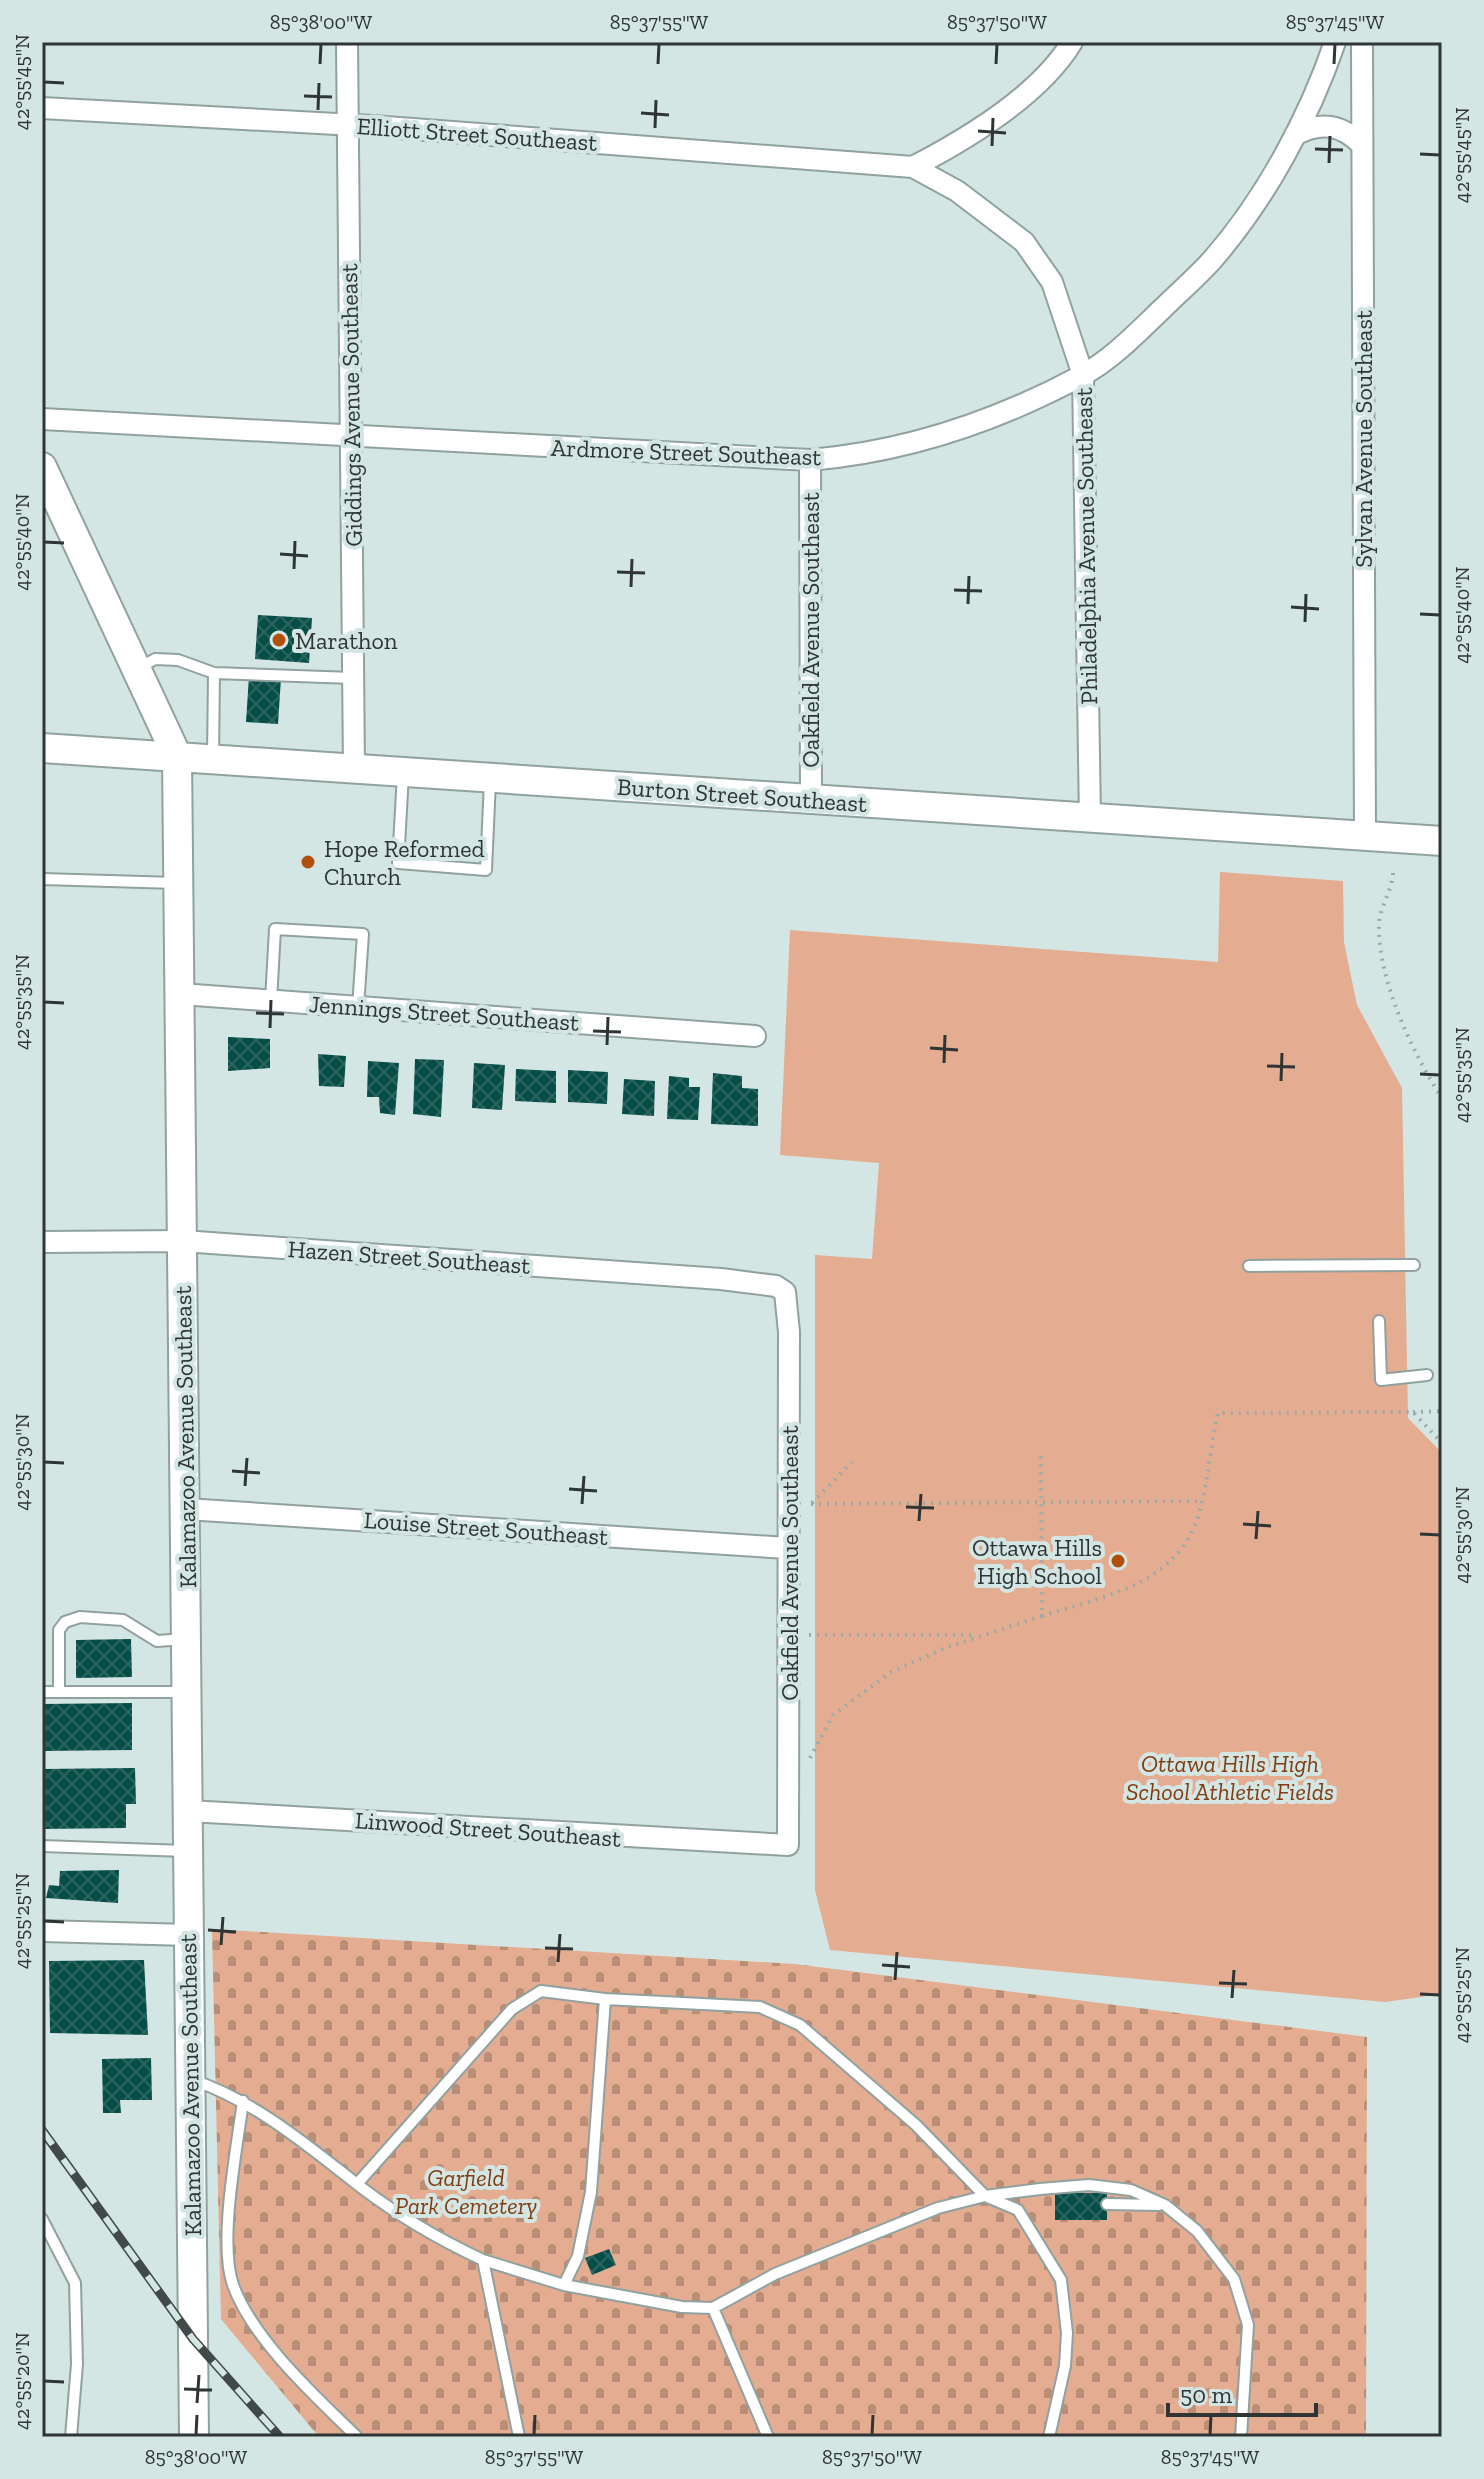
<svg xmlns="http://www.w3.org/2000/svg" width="1484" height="2479" viewBox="0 0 1484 2479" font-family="'Zilla Slab',serif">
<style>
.cemetery{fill:url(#cemetery-stones)}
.green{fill:#e4ac90}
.building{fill:url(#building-cross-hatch)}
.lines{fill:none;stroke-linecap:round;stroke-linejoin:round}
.lane-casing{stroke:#90a19f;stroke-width:14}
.street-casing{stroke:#90a19f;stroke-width:24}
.secondary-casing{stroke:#90a19f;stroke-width:32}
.path{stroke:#9ba9a7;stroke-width:4;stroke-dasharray:2 6;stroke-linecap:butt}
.lane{stroke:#fff;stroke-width:10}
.street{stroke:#fff;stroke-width:20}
.secondary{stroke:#fff;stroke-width:28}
.rail-casing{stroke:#414a48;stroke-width:9}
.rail{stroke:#d4e6e3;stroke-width:6;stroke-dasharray:18;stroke-linecap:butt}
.ticks{fill:none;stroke:#2e3534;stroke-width:3}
.poi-dot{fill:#b1500d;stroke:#d4e6e3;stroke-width:3}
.labels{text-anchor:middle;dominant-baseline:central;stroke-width:8;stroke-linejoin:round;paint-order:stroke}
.street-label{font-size:24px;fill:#2e3534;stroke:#d4e6e3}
.poi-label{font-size:24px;fill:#2e3534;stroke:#d4e6e3;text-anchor:start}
.park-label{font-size:24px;font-style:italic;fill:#823c11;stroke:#d4e6e3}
.neatline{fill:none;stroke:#2e3534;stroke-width:3}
.ticks-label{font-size:20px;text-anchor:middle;fill:#2e3534}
</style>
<defs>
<pattern id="cemetery-stones" width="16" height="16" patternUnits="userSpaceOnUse" patternTransform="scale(2)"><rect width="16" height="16" fill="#e4ac90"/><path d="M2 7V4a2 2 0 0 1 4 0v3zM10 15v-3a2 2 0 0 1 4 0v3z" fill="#b98d76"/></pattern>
<pattern id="building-cross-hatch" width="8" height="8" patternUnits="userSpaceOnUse" patternTransform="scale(2)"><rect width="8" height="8" fill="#084e48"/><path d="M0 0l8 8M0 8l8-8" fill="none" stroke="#2d6560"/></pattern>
</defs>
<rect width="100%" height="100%" fill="#d4e6e3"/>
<path class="cemetery" d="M212,1929L795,1964L1367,2037L1366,2437H319L221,2319Z"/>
<path class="green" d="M1220,872L1343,881L1344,942L1357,1005L1402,1088L1408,1418L1442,1453V1994L1385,2002L830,1950L815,1890V1255L872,1259L879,1163L780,1155L790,930L1218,962Z"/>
<path class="building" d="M258,615L312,618L309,663L255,659Z
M249,676L281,678L278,724L246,722Z
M228,1037L270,1039V1068L228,1071Z
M318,1054L346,1056L344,1087L319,1086Z
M415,1059L444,1060L441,1117L413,1114Z
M368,1061L399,1063L395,1115L380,1113L379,1097H367Z
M474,1063L505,1065L502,1110L472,1108Z
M516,1069L556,1071V1103L515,1101Z
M568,1070L608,1072L607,1104L568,1102Z
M713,1073L742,1076V1088L758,1089V1126L711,1124Z
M669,1076L689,1078V1087H700L698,1120L667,1119Z
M624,1079L655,1081L654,1116L622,1114Z
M131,1639L132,1677L76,1678V1640Z
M132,1703V1750L42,1751V1704Z
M135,1768L136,1804H126V1828L42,1829V1769Z
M119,1870L118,1903L46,1898L49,1885L59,1886L60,1871Z
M144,1960L148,2035L50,2033L49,1961Z
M151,2058L152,2100H120L121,2113H103L102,2059Z
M1055,2193H1107V2220H1055Z
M609,2249L616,2265L592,2275L585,2258Z"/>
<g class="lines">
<defs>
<path id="lane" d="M137,669L155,659L178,660L214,673L353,678
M213,758L214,673
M403,774L398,863L486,870L490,781
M42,879L176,883
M271,1001L275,929L363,934L358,1007
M1249,1266L1414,1265
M1379,1321L1381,1380L1427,1375
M42,1692H184
M59,1692V1630L65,1622L80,1617L123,1620L157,1641L185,1639
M42,1846L186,1851
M193,2080C257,2102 309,2147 362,2188C399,2216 440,2240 483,2260
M243,2101C237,2148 218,2242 233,2285C253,2340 316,2397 357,2437
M357,2184L512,2009L541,1991L605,1999
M1107,2204L1159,2205
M42,2219L75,2283L77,2364L71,2437
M564,2285L578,2256L591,2192L605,1999L760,2007L800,2025L916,2125L985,2196L1018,2210L1061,2280L1067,2333L1065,2366L1049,2437
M713,2308L768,2437
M519,2437L483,2260L564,2285L682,2307L713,2308L775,2274L938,2208L985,2196L1040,2189L1089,2185L1131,2190L1165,2205L1197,2231L1234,2279L1248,2325L1241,2437"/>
<path id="street" d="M347,42L354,768
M1362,42L1365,837
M42,108L373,126L913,167L957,191L1024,242L1052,282L1083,375L1090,820
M1295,135C1321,121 1341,124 1362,145
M913,167C967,139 1040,95 1072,42
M42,419L810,460C905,452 997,421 1081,376C1111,360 1137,333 1161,310C1178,293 1197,277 1213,259C1266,198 1309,118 1335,42
M810,460L811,800
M181,994L755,1036
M42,1242L183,1241L721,1279L776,1286L785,1292L789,1332L788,1845L188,1811
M186,1509L787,1548
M42,1931L189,1935"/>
<path id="secondary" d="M42,467L177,756L194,2437
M42,748L1442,841"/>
</defs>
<use href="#lane" class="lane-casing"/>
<use href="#street" class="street-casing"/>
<use href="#secondary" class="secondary-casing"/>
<path class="path" d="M1393,873C1392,892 1379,907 1379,926C1378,980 1413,1054 1442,1098
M1413,1412L1442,1411
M812,1503L852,1462
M811,1504L1200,1501
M1042,1616C1102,1597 1176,1585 1198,1517C1208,1484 1210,1447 1218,1413L1413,1412L1442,1443
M809,1635H977
M810,1758L833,1715L891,1672L945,1648L1042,1616L1041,1450"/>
<use href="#lane" class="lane"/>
<use href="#street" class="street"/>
<use href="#secondary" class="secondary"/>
<defs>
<path id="rail" d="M42,2130L193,2339L280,2437"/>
</defs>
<use href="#rail" class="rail-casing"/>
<use href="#rail" class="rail"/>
</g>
<path class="ticks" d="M320,64L321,44M658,64L659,44M996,64L997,44M1334,64L1335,44M44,82L64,83M304,96L332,97M318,110L319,83M641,113L669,115M655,128L656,100M978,131L1006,133M992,146L993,118M1315,149L1343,150M1420,154L1440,155M1329,163L1330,136M44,542L64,543M280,554L308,556M294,569L295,541M617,572L645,573M631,587L632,559M954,590L982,591M968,604L969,576M1291,607L1319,609M1420,614L1440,615M1305,622L1306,594M44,1002L64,1003M256,1013L284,1014M270,1028L271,1000M593,1031L621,1032M607,1045L608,1017M930,1048L958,1050M944,1063L945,1035M1267,1066L1295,1067M1420,1074L1440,1075M1281,1081L1282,1053M44,1462L64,1463M232,1471L260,1473M245,1486L247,1458M569,1489L597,1491M582,1504L584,1476M906,1507L934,1508M919,1521L921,1494M1243,1524L1271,1526M1420,1534L1440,1535M1256,1539L1258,1511M44,1921L64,1922M208,1930L236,1932M221,1945L223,1917M545,1948L573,1949M558,1962L560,1934M882,1965L910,1967M895,1980L897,1952M1219,1983L1247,1984M1420,1994L1440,1995M1232,1998L1234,1970M44,2381L64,2382M184,2389L212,2390M197,2403L199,2375M196,2435L197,2415M534,2435L535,2415M872,2435L873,2415M1210,2435L1211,2415"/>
<g class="poi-dot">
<circle cx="279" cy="640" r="8"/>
<circle cx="308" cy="862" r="8"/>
<circle cx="1118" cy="1561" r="8"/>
</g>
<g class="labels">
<g class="street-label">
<text transform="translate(477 134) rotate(4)">Elliott Street Southeast</text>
<text transform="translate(351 405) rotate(-91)">Giddings Avenue Southeast</text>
<text transform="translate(1363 439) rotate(-90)">Sylvan Avenue Southeast</text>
<text transform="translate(686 452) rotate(2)">Ardmore Street Southeast</text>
<text transform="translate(1086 546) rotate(-91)">Philadelphia Avenue Southeast</text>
<text transform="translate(810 630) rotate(-90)">Oakfield Avenue Southeast</text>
<text transform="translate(742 795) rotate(4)">Burton Street Southeast</text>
<text transform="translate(444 1013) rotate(4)">Jennings Street Southeast</text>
<text transform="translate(409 1257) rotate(4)">Hazen Street Southeast</text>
<text transform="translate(185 1437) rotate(-91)">Kalamazoo Avenue Southeast</text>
<text transform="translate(486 1528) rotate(4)">Louise Street Southeast</text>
<text transform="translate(789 1563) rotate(-90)">Oakfield Avenue Southeast</text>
<text transform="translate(488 1829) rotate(4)">Linwood Street Southeast</text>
<text transform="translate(190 2085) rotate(-91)">Kalamazoo Avenue Southeast</text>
</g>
<g class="poi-label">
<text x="295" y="640">Marathon</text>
<text x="324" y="848">Hope Reformed<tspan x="324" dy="28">Church</tspan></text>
<text x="1102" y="1547" text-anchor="end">Ottawa Hills<tspan x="1102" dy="28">High School</tspan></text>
</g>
<g class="park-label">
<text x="1230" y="1763">Ottawa Hills High<tspan x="1230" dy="28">School Athletic Fields</tspan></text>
<text x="466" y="2177">Garfield<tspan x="466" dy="28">Park Cemetery</tspan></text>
</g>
</g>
<rect width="1484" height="2479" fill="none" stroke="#d4e6e3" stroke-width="88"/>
<path d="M1168 2403v12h148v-12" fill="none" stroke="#2e3534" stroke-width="4"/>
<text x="1180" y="2403" font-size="24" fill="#2e3534" stroke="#d4e6e3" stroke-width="6" paint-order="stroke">50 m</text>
<rect x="44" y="44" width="1396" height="2391" class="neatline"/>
<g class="ticks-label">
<text x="321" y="29">85°38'00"W</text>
<text x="659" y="29">85°37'55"W</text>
<text x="997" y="29">85°37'50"W</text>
<text x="1335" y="29">85°37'45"W</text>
<text transform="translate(22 82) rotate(-90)" y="7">42°55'45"N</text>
<text transform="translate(1462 155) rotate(-90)" y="7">42°55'45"N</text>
<text transform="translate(22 542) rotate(-90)" y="7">42°55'40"N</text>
<text transform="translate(1462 615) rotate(-90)" y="7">42°55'40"N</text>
<text transform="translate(22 1002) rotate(-90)" y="7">42°55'35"N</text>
<text transform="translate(1462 1075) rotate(-90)" y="7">42°55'35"N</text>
<text transform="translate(22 1462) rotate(-90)" y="7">42°55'30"N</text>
<text transform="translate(1462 1535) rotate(-90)" y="7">42°55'30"N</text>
<text transform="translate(22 1921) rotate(-90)" y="7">42°55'25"N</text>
<text transform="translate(1462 1995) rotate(-90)" y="7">42°55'25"N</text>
<text transform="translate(22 2381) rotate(-90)" y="7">42°55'20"N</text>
<text x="196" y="2464">85°38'00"W</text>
<text x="534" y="2464">85°37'55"W</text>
<text x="872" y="2464">85°37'50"W</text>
<text x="1210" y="2464">85°37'45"W</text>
</g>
</svg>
